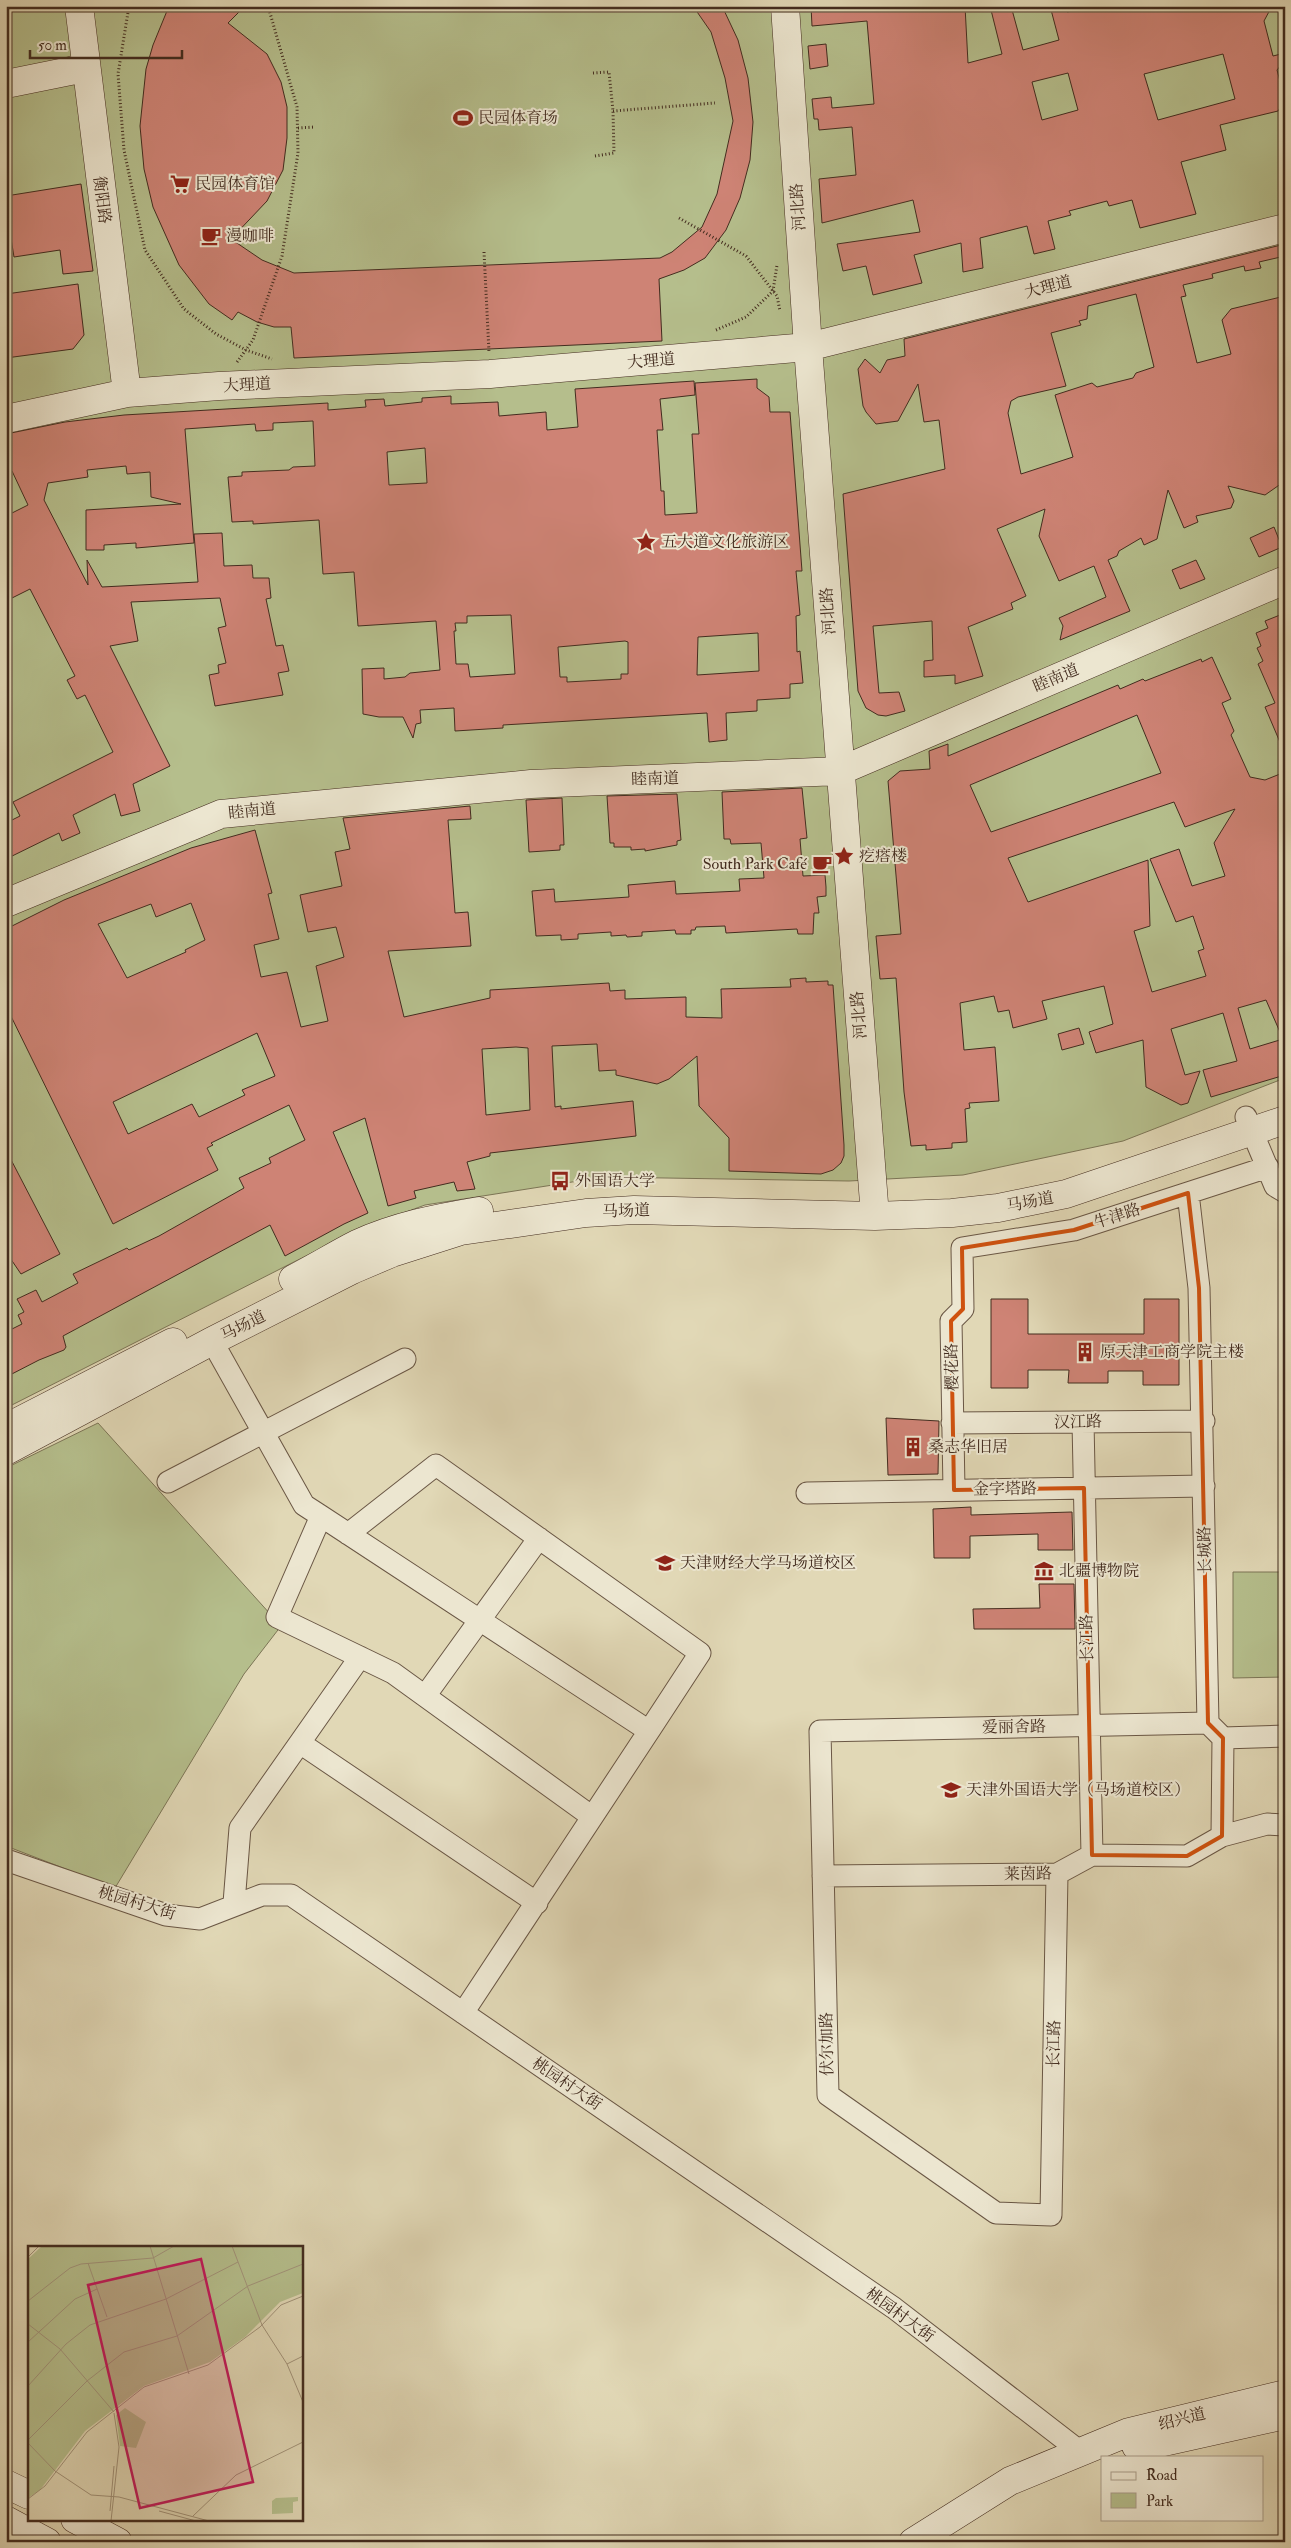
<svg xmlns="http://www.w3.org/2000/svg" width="1291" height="2548" viewBox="0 0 1291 2548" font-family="'IM FELL Double Pica','Noto Serif SC',serif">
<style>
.green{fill:#b5be8c;stroke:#7c7556}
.building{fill:#ce8375;stroke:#432c1f;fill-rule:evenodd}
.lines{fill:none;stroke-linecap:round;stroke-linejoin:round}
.street-casing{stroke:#6a5745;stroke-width:23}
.secondary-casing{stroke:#432c1f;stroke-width:29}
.path{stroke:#432c1f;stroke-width:3;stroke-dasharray:1 2.5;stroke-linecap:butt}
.street{stroke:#ece6d0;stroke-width:21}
.secondary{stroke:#ece6d0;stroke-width:28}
.marked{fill:none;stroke:#cf520f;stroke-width:4;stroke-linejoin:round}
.labels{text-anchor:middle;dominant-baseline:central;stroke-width:4;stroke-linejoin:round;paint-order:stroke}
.poi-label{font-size:16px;fill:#432c1f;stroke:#ece6d0;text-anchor:start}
.street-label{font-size:16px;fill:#432c1f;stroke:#ece6d0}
.inset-road{fill:none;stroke:#a2937a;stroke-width:1}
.view{fill:#c2185b;fill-opacity:0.15;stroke:#c2185b;stroke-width:2.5}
.inset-edge{fill:none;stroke:#432c1f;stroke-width:2.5}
</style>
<rect width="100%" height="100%" fill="#e1d8b6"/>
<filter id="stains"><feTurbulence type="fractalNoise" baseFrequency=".004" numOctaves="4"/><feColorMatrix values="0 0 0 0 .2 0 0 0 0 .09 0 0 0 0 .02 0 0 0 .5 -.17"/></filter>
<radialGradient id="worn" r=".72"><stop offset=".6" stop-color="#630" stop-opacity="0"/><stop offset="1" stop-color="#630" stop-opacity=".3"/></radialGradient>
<path class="green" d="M6,6H1285V1078L1123,1141L963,1175L849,1181L604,1177L425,1205L357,1230L6,1408Z
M98,1423L281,1626L244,1674L115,1888L6,1846V1468Z
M1233,1572H1285V1677L1233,1678Z"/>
<path class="building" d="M169,6H245L228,23L267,54L281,82L287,107V138L283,170L267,201L231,239L262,260L294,273L660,258L672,252L702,227L717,194L733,121L725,78L711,32L693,6H722L738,40L748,78L753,122L750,160L740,198L726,230L705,258L684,270L659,279L662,341L294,358L291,327H274L257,322L238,312L232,320L209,304L179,265L153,207L144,169L140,126L146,69L153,45Z
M811,6H965L968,63L1002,54L990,6H1011L1023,50L1059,40L1050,6H1067V12L1099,6H1272L1264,21L1273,56L1285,53V60L1277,70L1285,100L1278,111L1220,125L1226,150L1181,162L1196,214L1140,228L1132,200L1109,206L1107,201L1069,211L1071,215L1048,221L1055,249L1034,254L1027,226L980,238L983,268L963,272L961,243L914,255L922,283L873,295L866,266L843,271L837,244L920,232L913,200L822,223L819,179L856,175L852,127L819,130L818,119H814L812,99L831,97L832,108L874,104L867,21L812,26ZM1223,54L1235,99L1158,120L1144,74ZM1068,73L1078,110L1042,120L1032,82Z
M826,44L828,66L810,69L808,46Z
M81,184L93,271L63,274L60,250L14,257L9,226H6V196Z
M1285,244V256L1259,262L1261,268L1245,271L1244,266L1212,274L1213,278L1183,285L1186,296L1181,297L1197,363L1231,354L1222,320L1231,309L1285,296V481L1265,495L1228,486L1234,501L1231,508L1196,516L1198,522L1184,528L1168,490L1157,539L1144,545L1141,538L1119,551L1117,556L1108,560L1130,611L1060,640L1063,626L1059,618L1106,597L1094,566L1059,581L1039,536L1045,509L997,529L1026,596L1011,603L1013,609L968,627L983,676L955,684V675L924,677V661L933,660L932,621L873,626L879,693L899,692L905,711L886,716L878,715L866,708L858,691L843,494L945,469L939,420L924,422L918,384L898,421L876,424L866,412L863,406L858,369L865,359L880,373L887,360L905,356L904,339ZM1136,294L1154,367L1136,373L1133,378L1097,387L1092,383L1055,395L1073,457L1021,474L1008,413L1011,401L1018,397L1066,386L1051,333L1081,325L1079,321L1087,319L1088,306Z
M78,284L84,335L73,349L6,358V294Z
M757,379V388L769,397L770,412H790L802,571H796L800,615L796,616L797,652L800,651L803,683L790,684V698L757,700V711L726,713L727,740L709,742L707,713L503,725V728L455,731L454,708L420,710L421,723L416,724L413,738L403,717H379L363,714L362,669L384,668V679L405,677L410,673L440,670L436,621L358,626L354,572L323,574L319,520L253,524V521L232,522L228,477L242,476V472L289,470L293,467L315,466L313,421L273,423V430L256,431L255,424L185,429L194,543L136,548V543L104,545V550H86V510L181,504L151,497L150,472L127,474L126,466L87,470L88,477L48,483L44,500L88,585L87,560L102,587L198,582L194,534L222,533L224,566L252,565L253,578H269L271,598L266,599L276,646L283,645L289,671L278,673L283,695L215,706L209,675L219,673L218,665L226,663L218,628L226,626L220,598L131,602L138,641L110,646L170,766L133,784L140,811L121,816L115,794L73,815L80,833L62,841L59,833L6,859V823L20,816L13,802L113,752L85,695L77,699L67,680L75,676L30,589L6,601V516L28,505L12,471L6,474V434L65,422L124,415L328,403V410L366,407L365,400L384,399L385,406L422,402V398L451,396V404L498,402L499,416L546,412L547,430L578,427L575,389L694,381L695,395L660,399L663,430H657L661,491H664L665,515L697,513L692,434H699L695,383ZM425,448L427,483L389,485L387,452ZM511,615L515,674L470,677L468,664H456L454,631H456L455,623H467V616ZM758,633L759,671L697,675L698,637ZM625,641L628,642V674H621V679L567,682V677H560L558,647Z
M1274,527L1282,547L1259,557L1250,538Z
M1196,560L1205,579L1180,589L1172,570Z
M1285,613V754L1265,707L1275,703L1258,664L1263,661L1257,648L1261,646L1256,633L1268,628L1265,621Z
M1212,657L1231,699L1222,703L1234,731L1231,735L1250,777L1265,780L1285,772V1075L1211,1097L1203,1070L1237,1061L1223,1013L1171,1029L1185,1075L1200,1071L1188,1103L1181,1105L1146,1087L1143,1040L1096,1053L1089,1032L1113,1024L1104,986L1042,1001L1047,1019L1013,1028L1009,1010L998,1012L994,996L960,1003L964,1050L995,1047L999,1101L969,1103L970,1108L965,1109L967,1142L952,1143V1148L926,1150V1145L911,1146L904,1092L896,978L880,979L876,936L901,934L888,781L900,771L930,769L929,751L948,744V756L1118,685L1120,689L1143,679L1145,681L1201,659L1202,662ZM1137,715L1161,773L991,832L970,785ZM1174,802L1185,827L1235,809L1214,843L1225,876L1192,886L1179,849L1150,859L1176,922L1193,916L1204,949L1198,951L1206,976L1152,992L1134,931L1150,926L1148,860L1028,902L1008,858ZM1266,1000L1283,1039L1250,1049L1238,1008Z
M802,788L807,838L800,839L803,876L825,875L826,887V896L817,897L819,913H814L813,934H798L797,929L726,933L725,926L696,927L695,930H691V934H676L675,930L642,932V936L627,937L626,935L611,936V932L578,934V939L561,940V935L536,936L532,891L554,889L555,902L629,897L628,885L675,881L676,894L740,891L739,879L764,878L761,843L731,844L730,839H724L722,792Z
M677,794L681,840L677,841V845L645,851V849L631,850V847H614V843H610L607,796Z
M562,798L564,845H560V850L529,852L526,800Z
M470,806L471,819L448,820L455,913L468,912L471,946L388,951L404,1017L490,998V990L609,983L610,991L625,990V999L686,997V1017L722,1018L721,989L791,987L790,979L806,978V982L828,981V985H833L844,1145V1156L841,1163L833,1170L821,1174L729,1171V1138L699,1106L697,1056L669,1079L657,1084L616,1075V1070L599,1071L597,1044L552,1046L555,1107L561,1106V1109L633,1101L636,1136L490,1153V1156L467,1162L475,1189L457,1191L454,1182L414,1191L416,1198L388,1206L365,1118L333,1132L368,1213L344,1224L285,1256L270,1225L63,1336L66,1347L64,1350L39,1360L6,1377V1332L22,1324L18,1315L24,1312L17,1299L36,1290L42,1302L78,1283L73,1274L127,1248L129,1250L159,1236L244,1188L239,1178L271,1163L269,1158L305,1140L289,1105L211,1143L213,1145L207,1148L218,1170L113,1224L6,1006V929L64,900L191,848L255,830L272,893L268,894L279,939L254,945L261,977L287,972L301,1027L328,1021L316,966L344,957L336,927L308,932L300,895L342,886L335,852L350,849L343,818ZM191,903L205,940L185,950L186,952L127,978L98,924L151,904L156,917ZM257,1033L275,1076L242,1090L245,1095L199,1117L192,1104L128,1134L113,1102ZM516,1047L528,1048L530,1110L486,1115L482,1049Z
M1079,1028L1084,1044L1062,1050L1058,1034Z
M6,1150L60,1254L21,1274L6,1252Z
M991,1299H1028V1334H1144V1299H1179V1385H1143V1371H1108V1383H1068L1069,1370H1028V1388H991Z
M886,1418L939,1421L938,1474L888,1475Z
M971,1507V1515L1072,1512L1073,1550H1038V1534L970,1536V1558H934L933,1509Z
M1039,1584H1074L1075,1629H974L973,1609L1040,1608Z"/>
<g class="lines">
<defs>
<path id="street" d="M1246,1117L1275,1186L1285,1192
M1188,1193L1199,1288L1208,1723L1223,1738L1222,1836L1267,1824L1285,1825
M212,1341L304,1505L321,1516L649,1731L700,1653L436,1465L348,1534
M1083,1422L1092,1855
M952,1423L1204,1421
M168,1482L405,1359
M954,1490L951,1321L963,1309L962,1248L1074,1230L1268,1167
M807,1493L1204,1486
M321,1516L277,1617L393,1673L591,1816
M425,1696L539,1538
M1223,1738L1285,1736
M300,1743L537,1903
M6,1860L166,1915L200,1919L262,1895H291L894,2308L1082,2453
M1057,1874L1051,2215L996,2213L828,2095L820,1731L1208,1723
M823,1876L1057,1874L1092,1855L1187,1856L1222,1836
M234,1903L240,1828L360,1657
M463,2013L649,1731"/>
<path id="secondary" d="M79,6L127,393
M785,6L808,347L875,1216
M6,84L85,68
M6,419L127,393L219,386L490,374L808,347L1285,228
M6,903L221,814L531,784L840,771L1285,580
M293,1279C315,1268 335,1255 357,1244C396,1226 437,1218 479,1211
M6,1428L173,1342
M6,1451L212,1341L352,1270L392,1253L461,1231L586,1213L634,1210L875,1216L952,1213L998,1208L1066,1194L1285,1120
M1136,2446L1159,2443L1285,2415
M6,2484L29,2495
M75,2519L118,2542
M6,2520L47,2542
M913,2542L1010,2481L1129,2432L1285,2394"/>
</defs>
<use href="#street" class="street-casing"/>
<use href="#secondary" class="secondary-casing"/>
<path class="path" d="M129,6L118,74L124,150L145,250L184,309L216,334L246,350L272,359
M593,73L609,72L613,111L614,153L595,156
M613,111L715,103
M298,128L315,127
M679,218L746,256L777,296L780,311
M484,252L489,352
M716,330L746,317L773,291L777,265
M237,362L253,340L282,256L298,153L297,107L268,6"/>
<use href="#street" class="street"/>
<use href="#secondary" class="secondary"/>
</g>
<path class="marked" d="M1188,1193L1199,1288L1208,1723L1223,1738L1222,1836L1187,1856L1092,1855L1084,1488L954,1490L951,1321L963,1309L962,1248L1074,1230Z"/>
<defs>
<symbol id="stadium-bare" viewBox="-9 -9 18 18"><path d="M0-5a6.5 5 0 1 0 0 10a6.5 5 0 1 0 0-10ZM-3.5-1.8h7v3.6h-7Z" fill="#8f2418" stroke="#ece6d0" stroke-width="2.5" paint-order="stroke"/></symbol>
<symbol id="supermarket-bare" viewBox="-9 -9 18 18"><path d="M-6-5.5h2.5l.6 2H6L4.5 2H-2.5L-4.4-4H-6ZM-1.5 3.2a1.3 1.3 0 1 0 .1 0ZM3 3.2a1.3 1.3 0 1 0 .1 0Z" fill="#8f2418" stroke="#ece6d0" stroke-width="2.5" paint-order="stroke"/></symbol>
<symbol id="cafe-bare" viewBox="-9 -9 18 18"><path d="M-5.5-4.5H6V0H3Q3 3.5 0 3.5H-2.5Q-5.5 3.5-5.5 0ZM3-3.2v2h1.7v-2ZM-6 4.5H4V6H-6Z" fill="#8f2418" stroke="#ece6d0" stroke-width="2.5" paint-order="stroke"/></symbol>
<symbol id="sight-bare" viewBox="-9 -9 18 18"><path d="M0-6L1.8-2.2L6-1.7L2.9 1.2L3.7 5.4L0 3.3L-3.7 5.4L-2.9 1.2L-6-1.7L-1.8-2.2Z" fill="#8f2418" stroke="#ece6d0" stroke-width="2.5" paint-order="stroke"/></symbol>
<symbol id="bus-bare" viewBox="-9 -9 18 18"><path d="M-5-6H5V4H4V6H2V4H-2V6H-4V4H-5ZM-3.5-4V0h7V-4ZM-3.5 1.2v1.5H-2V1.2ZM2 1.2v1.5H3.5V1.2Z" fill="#8f2418" stroke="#ece6d0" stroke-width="2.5" paint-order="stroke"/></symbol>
<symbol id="building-bare" viewBox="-9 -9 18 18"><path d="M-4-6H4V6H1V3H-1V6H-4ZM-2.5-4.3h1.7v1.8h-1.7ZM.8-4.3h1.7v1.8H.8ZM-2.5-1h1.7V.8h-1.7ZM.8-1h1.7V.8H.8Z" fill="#8f2418" stroke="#ece6d0" stroke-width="2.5" paint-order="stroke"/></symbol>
<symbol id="university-bare" viewBox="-9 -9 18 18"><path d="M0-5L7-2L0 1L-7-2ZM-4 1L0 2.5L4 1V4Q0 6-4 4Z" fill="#8f2418" stroke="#ece6d0" stroke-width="2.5" paint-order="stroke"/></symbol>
<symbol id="museum-bare" viewBox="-9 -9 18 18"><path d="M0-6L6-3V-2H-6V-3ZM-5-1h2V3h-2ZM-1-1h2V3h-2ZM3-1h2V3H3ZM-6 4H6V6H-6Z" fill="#8f2418" stroke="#ece6d0" stroke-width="2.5" paint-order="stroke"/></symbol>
</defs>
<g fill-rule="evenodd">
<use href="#stadium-bare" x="449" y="104" width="28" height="28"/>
<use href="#supermarket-bare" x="166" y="170" width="28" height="28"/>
<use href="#cafe-bare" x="197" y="222" width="28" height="28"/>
<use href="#sight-bare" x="632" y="528" width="28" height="28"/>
<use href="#sight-bare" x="830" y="842" width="28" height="28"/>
<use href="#cafe-bare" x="808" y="850" width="28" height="28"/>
<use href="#bus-bare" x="546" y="1167" width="28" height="28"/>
<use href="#building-bare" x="1071" y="1338" width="28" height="28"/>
<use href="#building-bare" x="899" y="1433" width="28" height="28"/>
<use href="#university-bare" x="651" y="1549" width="28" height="28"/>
<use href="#museum-bare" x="1030" y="1557" width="28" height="28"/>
<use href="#university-bare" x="937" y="1776" width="28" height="28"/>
</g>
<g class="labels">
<g class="poi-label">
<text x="478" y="118">民园体育场</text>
<text x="195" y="184">民园体育馆</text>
<text x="226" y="236">漫咖啡</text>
<text x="661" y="542">五大道文化旅游区</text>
<text x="859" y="856">疙瘩楼</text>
<text x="807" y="864" text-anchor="end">South Park Café</text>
<text x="575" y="1181">外国语大学</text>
<text x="1100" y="1352">原天津工商学院主楼</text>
<text x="928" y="1447">桑志华旧居</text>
<text x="680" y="1563">天津财经大学马场道校区</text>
<text x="1059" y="1571">北疆博物院</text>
<text x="966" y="1790">天津外国语大学（马场道校区）</text>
</g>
<g class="street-label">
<text transform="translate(102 200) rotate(83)">衡阳路</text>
<text transform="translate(798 207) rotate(-94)">河北路</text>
<text transform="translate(1048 287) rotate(-14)">大理道</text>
<text transform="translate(651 361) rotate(-5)">大理道</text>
<text transform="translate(247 385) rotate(-3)">大理道</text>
<text transform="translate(828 611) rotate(-94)">河北路</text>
<text transform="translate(1056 678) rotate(-23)">睦南道</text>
<text transform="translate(655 779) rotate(-2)">睦南道</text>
<text transform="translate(252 811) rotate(-6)">睦南道</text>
<text transform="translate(859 1015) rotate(-95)">河北路</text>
<text transform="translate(1030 1202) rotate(-11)">马场道</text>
<text transform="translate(626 1211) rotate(-2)">马场道</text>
<text transform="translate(1117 1216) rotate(-18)">牛津路</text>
<text transform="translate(243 1326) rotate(-27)">马场道</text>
<text transform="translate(952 1367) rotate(-91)">樱花路</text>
<text transform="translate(1078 1422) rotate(-1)">汉江路</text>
<text transform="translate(1005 1489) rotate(-1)">金字塔路</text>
<text transform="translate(1205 1550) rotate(-91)">长城路</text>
<text transform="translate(1087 1638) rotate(-91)">长江路</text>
<text transform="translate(1014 1727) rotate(-1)">爱丽舍路</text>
<text transform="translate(1028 1874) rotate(-1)">莱茵路</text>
<text transform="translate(137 1903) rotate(17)">桃园村大街</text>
<text transform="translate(827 2044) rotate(-91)">伏尔加路</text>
<text transform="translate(1054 2044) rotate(-89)">长江路</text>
<text transform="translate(567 2084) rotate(34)">桃园村大街</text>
<text transform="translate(900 2315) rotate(36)">桃园村大街</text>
<text transform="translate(1182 2419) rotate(-14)">绍兴道</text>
</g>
</g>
<g transform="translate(28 2246)">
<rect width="275" height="275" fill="#e1d8b6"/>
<path d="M14,0H275V47L252,56L217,91L182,116L116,140L57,185L12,244L0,252V13ZM97,162L118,176L108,202L92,200L88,169ZM270,251V255L265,256V267L244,268V255L248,252Z" fill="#b5be8c"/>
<path class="inset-road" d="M122,0L161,128M204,0L234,79M0,11L11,0M60,17L79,71M0,55L42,22L53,18L125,12L146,0M0,78L32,103L86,166M234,79L259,118L275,156M0,96L47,53L69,43M259,118L275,110M0,140L38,98L62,79L138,53L210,16M0,194L59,135L96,106L149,90L220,40L275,18M0,197L27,225M27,225L63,249L91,251L181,275M0,253L17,240L59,186L116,141L180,119L232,81L253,59L275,50M82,265L86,220M131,265L168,275M165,270L208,229L275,196M83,275L91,201L86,167"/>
<path class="view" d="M173,13L225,236L112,262L60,39Z"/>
<rect width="275" height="275" class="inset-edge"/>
</g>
<rect width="1291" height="2548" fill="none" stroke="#e1d8b6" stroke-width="25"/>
<rect x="8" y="8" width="1276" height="2533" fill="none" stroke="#432c1f" stroke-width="2.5"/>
<rect x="12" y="12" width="1266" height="2523" fill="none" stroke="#432c1f"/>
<rect x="1101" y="2456" width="162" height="65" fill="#ece6d0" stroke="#a89c89"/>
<rect x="1111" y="2472" width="25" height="8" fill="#ece6d0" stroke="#a89c89"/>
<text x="1146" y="2480" font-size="15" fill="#432c1f">Road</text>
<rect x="1111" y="2493" width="25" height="15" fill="#b5be8c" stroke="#a89c89"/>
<text x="1146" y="2506" font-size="15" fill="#432c1f">Park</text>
<path d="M30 50v8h152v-8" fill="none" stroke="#432c1f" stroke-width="2.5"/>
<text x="38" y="50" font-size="15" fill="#432c1f" stroke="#ece6d0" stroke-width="4" paint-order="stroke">50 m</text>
<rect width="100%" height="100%" filter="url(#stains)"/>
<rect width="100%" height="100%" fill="url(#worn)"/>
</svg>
